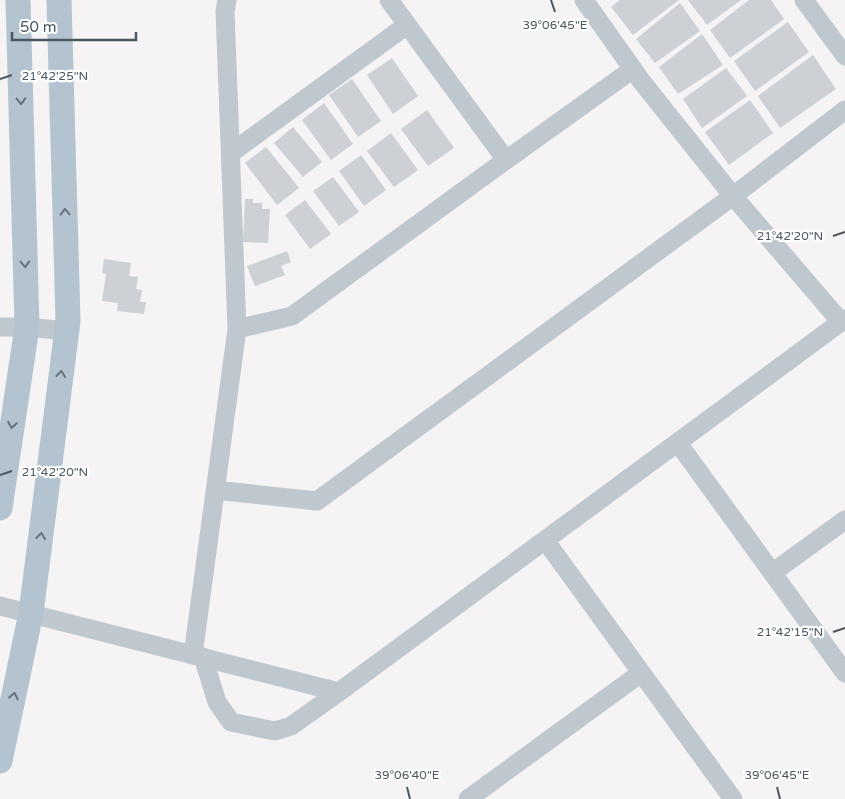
<svg xmlns="http://www.w3.org/2000/svg" width="845" height="799" viewBox="0 0 845 799" font-family="'Varela Round',sans-serif">
<style>
.building{fill:#cdd0d5}
.lines{fill:none;stroke-linecap:round;stroke-linejoin:round}
.minor{stroke:#bfc8ce;stroke-width:19}
.major{stroke:#b4c3d0;stroke-width:25}
.oneway{stroke:#65727c}
.ticks{fill:none;stroke:#4b5760;stroke-width:2}
.ticks-label{font-size:12px;text-anchor:middle;fill:#4b5760;stroke:#fff;stroke-width:4.5;stroke-linejoin:round;paint-order:stroke}
</style>
<rect width="100%" height="100%" fill="#f5f3f3"/>
<path class="building" d="M620,0H679L633,35L611,7Z
M688,0H741L707,25Z
M749,0H771L784,19L730,58L710,30Z
M680,3L700,31L655,63L636,39Z
M788,22L809,52L755,91L734,61Z
M702,34L723,65L678,94L659,67Z
M813,55L836,89L780,128L758,96Z
M392,58L418,96L393,114L367,75Z
M726,68L747,96L702,128L683,99Z
M352,79L381,121L358,137L329,95Z
M750,100L773,133L729,165L705,132Z
M324,103L353,144L331,160L302,120Z
M427,110L454,148L428,166L401,129Z
M293,127L322,162L303,177L274,143Z
M391,133L418,170L394,187L367,151Z
M266,147L299,188L277,205L245,163Z
M361,155L386,190L364,206L339,171Z
M333,177L359,212L339,226L313,191Z
M245,199H253V203H262V209H270L268,243L243,242Z
M305,200L331,234L310,249L285,215Z
M287,251L291,262L281,266L285,275L255,286L247,266Z
M104,259L131,263L129,276L138,277L136,289L142,290L140,302H146L144,314L117,311L118,303L102,301L106,274L102,273Z"/>
<g class="lines">
<path class="minor" d="M389,0L506,160
M584,0L642,82L733,196L841,322
M804,0L845,56
M231,153L407,25
M0,327H27L67,331
M237,329L292,316L506,160L633,69
M678,443L845,673
M215,490L317,501L733,196L845,110
M545,540L733,799
M772,573L845,520
M0,606L339,692L845,319
M193,655L237,329L225,11L227,0
M203,657L217,702L231,722L275,731L291,726L339,692
M468,799L641,673"/>
<path class="major" d="M0,508L27,327L18,0
M0,761L31,613L68,321L59,0"/>
</g>
<defs><path id="oneway-chevron" d="M-2-3.5L2.5 0L-2 3.5" fill="none" stroke-width="1.6" stroke-linecap="round" stroke-linejoin="round" transform="scale(1.25)"/></defs>
<g class="oneway">
<use href="#oneway-chevron" transform="translate(21 101) rotate(88)"/>
<use href="#oneway-chevron" transform="translate(65 212) rotate(-92)"/>
<use href="#oneway-chevron" transform="translate(25 264) rotate(88)"/>
<use href="#oneway-chevron" transform="translate(61 374) rotate(-83)"/>
<use href="#oneway-chevron" transform="translate(12 425) rotate(99)"/>
<use href="#oneway-chevron" transform="translate(41 536) rotate(-83)"/>
<use href="#oneway-chevron" transform="translate(14 696) rotate(-78)"/>
</g>
<path class="ticks" d="M551,0L555,12M0,79L12,75M833,236L845,232M0,475L12,471M833,632L845,628M407,787L410,799M777,787L780,799"/>
<g class="ticks-label">
<text x="555" y="29">39°06'45"E</text>
<text x="55" y="80">21°42'25"N</text>
<text x="790" y="240">21°42'20"N</text>
<text x="55" y="476">21°42'20"N</text>
<text x="790" y="636">21°42'15"N</text>
<text x="407" y="779">39°06'40"E</text>
<text x="777" y="779">39°06'45"E</text>
</g>
<path d="M12 32v8h124v-8" fill="none" stroke="#4b5760" stroke-width="2.5"/>
<text x="20" y="32" font-size="15" fill="#4b5760" stroke="#ffffff" stroke-width="4" paint-order="stroke">50 m</text>
</svg>
